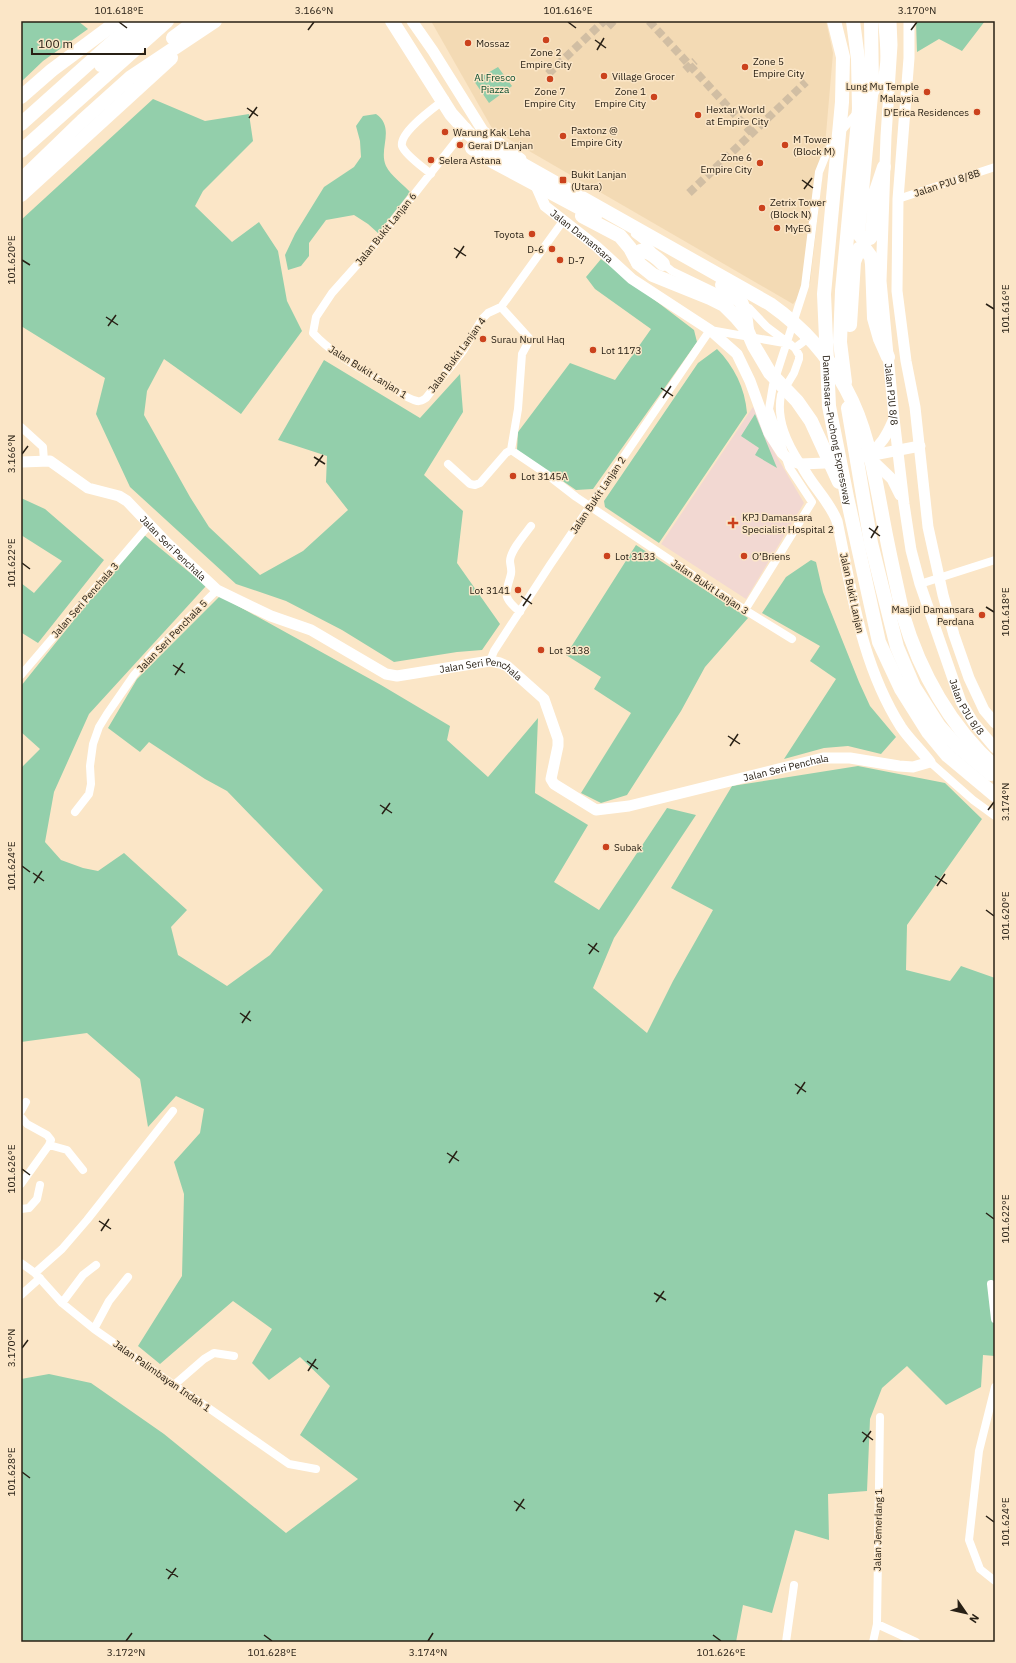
<svg xmlns="http://www.w3.org/2000/svg" width="1016" height="1663" viewBox="0 0 1016 1663" font-family="'IBM Plex Sans',sans-serif">
<style>
.built{fill:#f3dab4}
.medical{fill:#f2d8d2}
.green{fill:#93cfab}
.lines{fill:none;stroke-linecap:round;stroke-linejoin:round}
.street-tunnel{stroke:#d1bea3;stroke-width:8;stroke-dasharray:8 4;stroke-linecap:butt}
.street{stroke:#fff;stroke-width:8}
.secondary{stroke:#fff;stroke-width:11}
.highway{stroke:#fff;stroke-width:14}
.ticks{fill:none;stroke:#282015;stroke-width:1.5}
.poi-dot{fill:#cb421d;stroke:#fbe6c7;stroke-width:1.5}
.labels{text-anchor:middle;dominant-baseline:central;stroke-width:3;stroke-linejoin:round;paint-order:stroke}
.poi-label{font-size:10px;fill:#282015;stroke:#fbe6c7;text-anchor:start}
.park-label{font-size:10px;fill:#084e2f;stroke:#fbe6c7}
.street-label{font-size:10px;fill:#282015;stroke:#fbe6c7}
.neatline{fill:none;stroke:#282015;stroke-width:1.5}
.ticks-label{font-size:10px;text-anchor:middle;fill:#282015}
</style>
<rect width="100%" height="100%" fill="#fbe6c7"/>
<path class="built" d="M431,21H826L833,53L823,169L810,283L793,304L493,130Z"/>
<path class="medical" d="M753,407L773,450L804,503L746,599L661,544Z"/>
<path class="green" d="M21,21H78L88,29L43,61L21,82Z
M916,21H985L962,51L939,39L917,52Z
M498,67L512,86L489,103L474,81Z
M153,99L205,121L249,114L253,141L203,191L195,206L232,242L259,222L278,251L287,301L302,331L241,414L164,359L147,391L144,415L190,497L209,527L260,575L303,551L348,510L326,482L327,456L278,440L324,360L420,418L460,374L463,412L424,475L463,511L457,563L500,624L482,650L457,652L394,662L342,630L286,601L236,584L130,487L96,414L105,378L21,326V220Z
M376,114C396,128 378,149 386,166C391,176 403,184 410,192L378,233L368,224L354,215L326,220L309,243V256L301,266L288,270L285,255L295,234L324,187L354,167L361,157L360,141L356,126L363,116Z
M601,259L694,330L697,342L593,489L576,490L517,450L518,432L570,363L615,380L651,329L595,289L586,277Z
M717,349C734,366 745,388 747,413L659,543L605,507L604,501L698,363Z
M755,414L777,468L755,455L759,448L741,436Z
M21,498L45,509L104,560L38,643L22,633L21,634V583L34,593L62,561L21,535Z
M143,534L206,586L89,714L54,792L45,842L61,860L83,868L98,871L124,853L187,910L171,927L178,955L227,986L270,955L323,890L227,791L205,779L149,742L140,752L108,728L137,679L220,596L381,685L450,726L447,740L488,777L538,718L535,793L588,825L554,882L599,910L667,808L696,815L614,938L593,988L647,1033L673,981L713,910L671,888L732,786L858,766L945,783L982,819L907,925L906,970L950,981L961,966L995,978V1356L983,1355L981,1387L946,1405L907,1366L882,1388L870,1419L867,1491L828,1494L829,1540L795,1530L772,1613L743,1605L736,1642H21V1379L49,1374L91,1383L164,1434L286,1533L358,1479L300,1435L330,1386L300,1357L269,1380L252,1363L272,1329L233,1301L160,1364L138,1346L182,1276L184,1194L174,1162L200,1133L204,1109L176,1096L148,1127L140,1079L87,1033L21,1042V768L40,749L21,732V686Z
M636,545L748,618L705,667L681,711L627,795L601,803L581,793L631,713L594,689L601,677L566,655Z
M811,560L816,562L823,592L859,682L870,706L896,737L881,754L848,746L824,748L784,759L836,679L810,661L820,646L762,613L786,577Z"/>
<g class="lines">
<path class="street-tunnel" d="M608,21L615,28
M649,21L752,133
M685,70L695,61
M548,74L604,21
M689,193L806,82"/>
<path class="street" d="M874,94C889,74 884,44 882,21
M467,127L372,248L332,293L316,317L313,333C333,355 362,369 387,385C396,390 407,399 417,401C420,402 423,400 426,398L463,351L482,319L488,313L501,307L563,221
M431,174C424,168 405,155 402,146C399,132 435,107 445,99
M898,199L995,167
M635,234L643,240L654,253
M661,262L672,271L749,308L767,327L795,348L799,355V359L794,373L788,383
M501,307L529,338V341L522,354L518,409L511,450
M795,348L803,342L807,332
M781,395C776,420 788,444 801,464
M21,427L43,447L44,461
M511,450L545,473L576,497L745,610L792,639
M448,464L470,484L475,485L480,483L506,453L511,450
M920,584L995,560
M745,610L812,502L789,467L769,409L773,385L805,286L819,172L827,152L842,130L857,113
M520,612C501,596 506,594 511,574C512,569 510,565 510,561C510,551 525,534 531,526
M490,661L494,651L550,565L710,330L790,344
M21,675L149,525
M930,762L973,800L995,816
M75,812L89,794L91,784L90,766L93,744L99,727L107,714L134,675L153,653L217,590
M21,1111L26,1102
M21,1117L27,1124L47,1135L51,1140L49,1145L21,1184
M49,1145L67,1150L83,1170
M21,1209L29,1208L37,1199L40,1185
M21,1263L35,1273L62,1303L94,1329L174,1385L200,1402L289,1464L316,1469
M35,1273L62,1249L87,1220L173,1111
M991,1284L995,1319
M21,1295L40,1278
M62,1303L83,1275L96,1265
M94,1329L109,1301L128,1277
M174,1385L204,1359L214,1353L234,1356
M995,1387L979,1451L969,1540L980,1569L995,1581
M877,1624L916,1642
M786,1642L794,1585
M873,1642L877,1624L880,1417"/>
<g class="secondary">
<path d="M412,21L433,51L483,131L521,159"/>
<path id="s1" d="M891,21L892,45L886,136L881,281L894,418L904,504L911,550L920,584L961,702L973,722L995,748"/>
<path d="M909,21V58L898,199L897,291L906,361L915,407L928,527L943,595L954,635L969,678L984,710L995,723"/>
<path id="s2" d="M534,181L545,206L596,246L632,279L710,330L737,354L750,381L769,433L782,453L791,461L801,464L825,463"/>
<path d="M869,455C881,445 887,435 893,421"/>
<path d="M863,457L920,446"/>
<path d="M870,458L892,479L900,495"/>
<path id="s3" d="M21,462L50,461L88,488L119,496L127,501L167,543L217,590L271,616L311,630L386,674L397,676L490,661L500,663L507,666L544,699L558,739V746L551,779L554,784L596,810L629,806L823,758H850L899,766L913,767L930,762C921,750 909,739 901,727C861,664 852,592 837,521C829,500 811,485 801,464"/>
</g>
<g class="highway">
<path d="M392,21L451,114L468,133L484,146L522,164L770,304C801,326 828,355 846,389C867,427 874,472 882,514C888,548 896,582 903,615C920,673 951,727 995,767"/>
<path id="s4" d="M834,21L843,57L842,102L824,294L829,406L847,497L879,642L901,689L928,732L947,755L995,795"/>
<path d="M871,21L872,85L858,233L863,239L870,238L872,235L876,191L884,167"/>
<path d="M173,38L196,21"/>
<path d="M111,55L150,21"/>
<path d="M101,65L118,50"/>
<path d="M21,97L52,70L118,21"/>
<path d="M21,124L136,21"/>
<path d="M472,148L494,162L595,216"/>
<path d="M21,151L167,21"/>
<path d="M21,180L82,121L131,77L215,21"/>
<path d="M21,195L171,58"/>
<path d="M582,216L620,236L630,248L638,263L653,275L710,298L724,305L736,317L747,330L754,346L770,373L797,401L811,421L839,482"/>
<path d="M638,263C634,239 656,257 663,264"/>
<path d="M722,285C743,297 745,307 747,330"/>
<path d="M850,325L854,262L859,249H865L871,257L872,264L874,318L880,339L888,357"/>
<path d="M845,382L840,342L842,291L859,109L858,59L853,21"/>
<path d="M848,408L871,543L897,647L914,687L939,726L956,745L991,774"/>
</g>
</g>
<path class="ticks" d="M119,22L127,28M568,22L576,28M308,30L314,22M911,30L917,22M595,40L606,48M597,50L604,38M247,108L258,116M249,118L257,107M802,180L813,188M804,189L812,178M454,248L466,256M456,258L464,246M22,260L30,265M986,304L994,309M106,317L118,325M108,326L116,315M661,388L673,396M663,398L671,386M22,454L28,446M314,457L325,464M315,466L323,455M869,528L880,536M871,538L878,526M22,563L30,569M521,596L532,604M523,606L531,594M986,607L994,612M173,665L185,673M175,675L183,663M728,736L740,744M730,746L738,734M380,805L392,813M988,810L994,802M382,814L390,803M22,866L30,872M33,873L44,881M935,876L947,884M34,883L42,871M937,886L945,874M986,910L994,916M588,944L599,952M589,954L597,943M240,1013L251,1021M242,1023L250,1011M795,1084L806,1092M797,1094L805,1082M447,1153L459,1161M449,1163L457,1151M22,1169L30,1175M986,1213L994,1219M99,1221L111,1229M101,1231L109,1219M654,1293L666,1300M656,1302L664,1291M22,1348L28,1340M307,1361L318,1369M308,1371L316,1359M862,1432L873,1440M863,1442L871,1431M22,1472L30,1478M514,1501L525,1509M516,1511L524,1499M986,1516L994,1522M166,1569L178,1577M168,1579L176,1568M264,1635L272,1641M713,1635L721,1641M126,1641L132,1633M428,1641L433,1633"/>
<g class="poi-dot">
<circle cx="546" cy="40" r="4"/>
<circle cx="468" cy="43" r="4"/>
<circle cx="745" cy="67" r="4"/>
<circle cx="604" cy="76" r="4"/>
<circle cx="550" cy="79" r="4"/>
<circle cx="927" cy="92" r="4"/>
<circle cx="654" cy="97" r="4"/>
<circle cx="977" cy="112" r="4"/>
<circle cx="698" cy="115" r="4"/>
<circle cx="445" cy="132" r="4"/>
<circle cx="563" cy="136" r="4"/>
<circle cx="460" cy="145" r="4"/>
<circle cx="785" cy="145" r="4"/>
<circle cx="431" cy="160" r="4"/>
<circle cx="760" cy="163" r="4"/>
<rect x="559" y="176" width="8" height="8" rx="2"/>
<circle cx="762" cy="208" r="4"/>
<circle cx="777" cy="228" r="4"/>
<circle cx="532" cy="234" r="4"/>
<circle cx="552" cy="249" r="4"/>
<circle cx="560" cy="260" r="4"/>
<circle cx="483" cy="339" r="4"/>
<circle cx="593" cy="350" r="4"/>
<circle cx="513" cy="476" r="4"/>
<path d="M731 517h4v4h4v4h-4v4h-4v-4h-4v-4h4z"/>
<circle cx="607" cy="556" r="4"/>
<circle cx="744" cy="556" r="4"/>
<circle cx="518" cy="590" r="4"/>
<circle cx="982" cy="615" r="4"/>
<circle cx="541" cy="650" r="4"/>
<circle cx="606" cy="847" r="4"/>
</g>
<g class="labels">
<g class="poi-label">
<text x="476" y="43">Mossaz</text>
<text x="546" y="52" text-anchor="middle">Zone 2<tspan x="546" dy="12">Empire City</tspan></text>
<text x="753" y="61">Zone 5<tspan x="753" dy="12">Empire City</tspan></text>
<text x="612" y="76">Village Grocer</text>
<text x="919" y="86" text-anchor="end">Lung Mu Temple<tspan x="919" dy="12">Malaysia</tspan></text>
<text x="550" y="91" text-anchor="middle">Zone 7<tspan x="550" dy="12">Empire City</tspan></text>
<text x="646" y="91" text-anchor="end">Zone 1<tspan x="646" dy="12">Empire City</tspan></text>
<text x="706" y="109">Hextar World<tspan x="706" dy="12">at Empire City</tspan></text>
<text x="969" y="112" text-anchor="end">D'Erica Residences</text>
<text x="571" y="130">Paxtonz @<tspan x="571" dy="12">Empire City</tspan></text>
<text x="453" y="132">Warung Kak Leha</text>
<text x="793" y="139">M Tower<tspan x="793" dy="12">(Block M)</tspan></text>
<text x="468" y="145">Gerai D’Lanjan</text>
<text x="752" y="157" text-anchor="end">Zone 6<tspan x="752" dy="12">Empire City</tspan></text>
<text x="439" y="160">Selera Astana</text>
<text x="571" y="174">Bukit Lanjan<tspan x="571" dy="12">(Utara)</tspan></text>
<text x="770" y="202">Zetrix Tower<tspan x="770" dy="12">(Block N)</tspan></text>
<text x="785" y="228">MyEG</text>
<text x="524" y="234" text-anchor="end">Toyota</text>
<text x="544" y="249" text-anchor="end">D-6</text>
<text x="568" y="260">D-7</text>
<text x="491" y="339">Surau Nurul Haq</text>
<text x="601" y="350">Lot 1173</text>
<text x="521" y="476">Lot 3145A</text>
<text x="742" y="517">KPJ Damansara<tspan x="742" dy="12">Specialist Hospital 2</tspan></text>
<text x="615" y="556">Lot 3133</text>
<text x="752" y="556">O’Briens</text>
<text x="510" y="590" text-anchor="end">Lot 3141</text>
<text x="974" y="609" text-anchor="end">Masjid Damansara<tspan x="974" dy="12">Perdana</tspan></text>
<text x="549" y="650">Lot 3138</text>
<text x="614" y="847">Subak</text>
</g>
<g class="park-label">
<text x="495" y="77">Al Fresco<tspan x="495" dy="12">Piazza</tspan></text>
</g>
<g class="street-label">
<text transform="translate(947 183) rotate(-18)">Jalan PJU 8/8B</text>
<text transform="translate(386 229) rotate(-51)">Jalan Bukit Lanjan 6</text>
<text stroke="none"><textPath href="#s2" startOffset="75">Jalan Damansara</textPath></text>
<text transform="translate(457 355) rotate(-54)">Jalan Bukit Lanjan 4</text>
<text transform="translate(368 372) rotate(32)">Jalan Bukit Lanjan 1</text>
<text stroke="none"><textPath href="#s1" startOffset="374">Jalan PJU 8/8</textPath></text>
<text stroke="none"><textPath href="#s4" startOffset="412">Damansara–Puchong Expressway</textPath></text>
<text transform="translate(598 495) rotate(-56)">Jalan Bukit Lanjan 2</text>
<text stroke="none"><textPath href="#s3" startOffset="183">Jalan Seri Penchala</textPath></text>
<text transform="translate(710 587) rotate(34)">Jalan Bukit Lanjan 3</text>
<text transform="translate(852 593) rotate(78)">Jalan Bukit Lanjan</text>
<text transform="translate(85 600) rotate(-49)">Jalan Seri Penchala 3</text>
<text transform="translate(172 636) rotate(-46)">Jalan Seri Penchala 5</text>
<text stroke="none"><textPath href="#s3" startOffset="531">Jalan Seri Penchala</textPath></text>
<text stroke="none"><textPath href="#s1" startOffset="698">Jalan PJU 8/8</textPath></text>
<text stroke="none"><textPath href="#s3" startOffset="939">Jalan Seri Penchala</textPath></text>
<text transform="translate(162 1376) rotate(35)">Jalan Palimbayan Indah 1</text>
<text transform="translate(878 1530) rotate(-89)">Jalan Jemerlang 1</text>
</g>
</g>
<rect width="1016" height="1663" fill="none" stroke="#fbe6c7" stroke-width="44"/>
<g transform="translate(966 1613) rotate(124)" stroke="#fbe6c7" stroke-width="3" paint-order="stroke">
<path d="M0-3L7 15L0 10L-7 15Z" fill="#282015"/>
<text y="-6" font-size="11" font-weight="bold" text-anchor="middle" fill="#282015">N</text>
</g>
<path d="M32 48v6h113v-6" fill="none" stroke="#282015" stroke-width="2"/>
<text x="38" y="48" font-size="12" fill="#282015" stroke="#fbe6c7" stroke-width="3" paint-order="stroke">100 m</text>
<rect x="22" y="22" width="972" height="1619" class="neatline"/>
<g class="ticks-label">
<text x="119" y="14">101.618°E</text>
<text x="314" y="14">3.166°N</text>
<text x="568" y="14">101.616°E</text>
<text x="917" y="14">3.170°N</text>
<text transform="translate(11 260) rotate(-90)" y="4">101.620°E</text>
<text transform="translate(1005 309) rotate(-90)" y="4">101.616°E</text>
<text transform="translate(11 454) rotate(-90)" y="4">3.166°N</text>
<text transform="translate(11 563) rotate(-90)" y="4">101.622°E</text>
<text transform="translate(1005 612) rotate(-90)" y="4">101.618°E</text>
<text transform="translate(1005 802) rotate(-90)" y="4">3.174°N</text>
<text transform="translate(11 866) rotate(-90)" y="4">101.624°E</text>
<text transform="translate(1005 916) rotate(-90)" y="4">101.620°E</text>
<text transform="translate(11 1169) rotate(-90)" y="4">101.626°E</text>
<text transform="translate(1005 1219) rotate(-90)" y="4">101.622°E</text>
<text transform="translate(11 1348) rotate(-90)" y="4">3.170°N</text>
<text transform="translate(11 1472) rotate(-90)" y="4">101.628°E</text>
<text transform="translate(1005 1522) rotate(-90)" y="4">101.624°E</text>
<text x="126" y="1656">3.172°N</text>
<text x="272" y="1656">101.628°E</text>
<text x="428" y="1656">3.174°N</text>
<text x="721" y="1656">101.626°E</text>
</g>
</svg>
